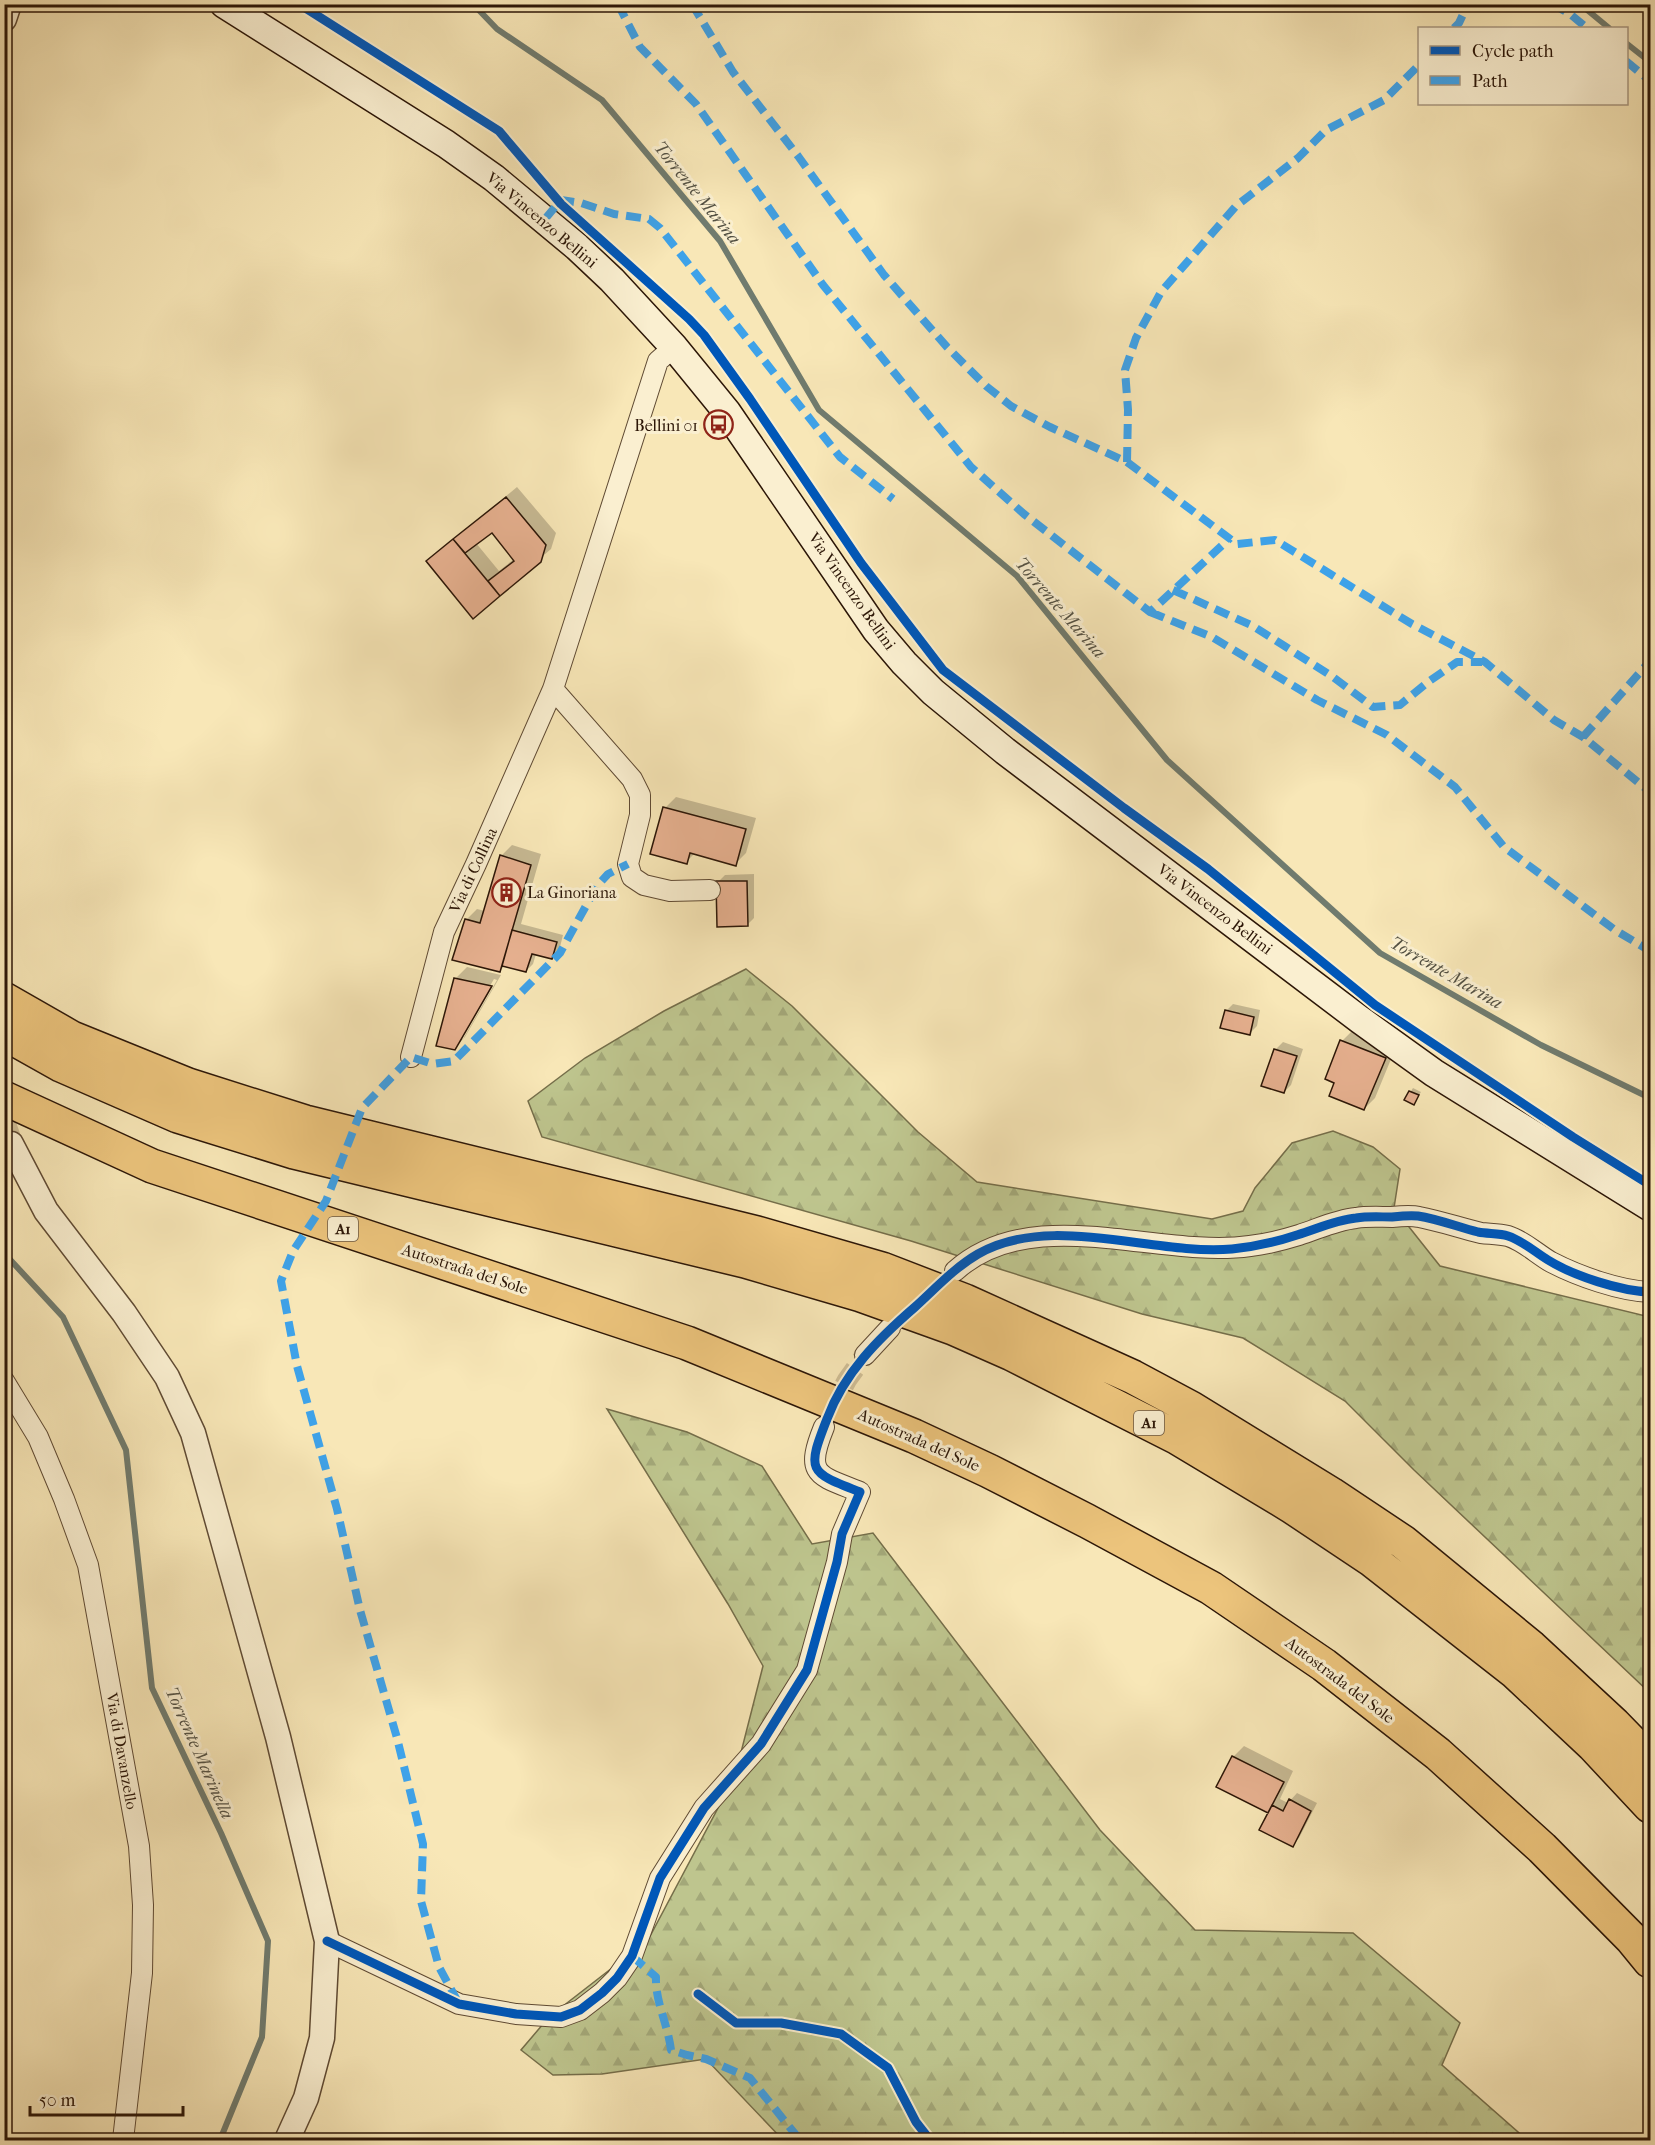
<svg xmlns="http://www.w3.org/2000/svg" width="1655" height="2145" viewBox="0 0 1655 2145" font-family="'IM FELL French Canon',serif">
<style>
.forest{fill:url(#forest-firs);stroke:#756e4a;stroke-width:1.5}
.shadow{fill:#0003;fill-rule:evenodd}
.lines{fill:none;stroke-linecap:round;stroke-linejoin:round}
.stream{stroke:#707b6e;stroke-width:6}
.building{fill:#e6b08f;stroke:#2c1607;stroke-width:1.5}
.minor-tunnel{stroke:#cfbd94;stroke-width:20;stroke-dasharray:20 10;stroke-linecap:butt}
.tertiary-tunnel{stroke:#cfbd94;stroke-width:24;stroke-dasharray:24 12;stroke-linecap:butt}
.minor-casing{stroke:#5f4a33;stroke-width:22}
.tertiary-casing{stroke:#5f4a33;stroke-width:27}
.secondary-casing{stroke:#2c1607;stroke-width:30}
.motorway-casing{stroke:#2c1607;stroke-width:36}
.minor{stroke:#faefd0;stroke-width:20}
.tertiary{stroke:#faefd0;stroke-width:24}
.secondary{stroke:#faefd0;stroke-width:27}
.motorway{stroke:#ecc47c;stroke-width:33}
.quiet{stroke:#3ea2e9;stroke-width:8;stroke-dasharray:15 8;stroke-linecap:butt}
.cycleway-casing{stroke:#faefd0;stroke-width:13}
.cycleway{stroke:#0057b8;stroke-width:9}
.labels{text-anchor:middle;dominant-baseline:central;stroke-width:6;stroke-linejoin:round;paint-order:stroke}
.shield{fill:#faefd0;stroke:#6a5743;stroke-width:1.5}
.shield-label{font-size:15px;font-weight:bold;fill:#2c1607}
.street-label{font-size:16px;fill:#2c1607;stroke:#faefd0}
.poi-label{font-size:16px;fill:#2c1607;stroke:#faefd0;text-anchor:end}
.water-label{font-size:18px;font-style:italic;fill:#545143;stroke:#faefd0}
</style>
<defs>
<pattern id="forest-firs" width="22" height="20" patternUnits="userSpaceOnUse" patternTransform="scale(1.5)"><rect width="22" height="20" fill="#bec58e"/><path d="M5 1l3.5 6h-7zM16 11l3.5 6h-7z" fill="#a3a879"/></pattern>
</defs>
<rect width="100%" height="100%" fill="#f8e7b7"/>
<filter id="stains"><feTurbulence type="fractalNoise" baseFrequency=".00333" numOctaves="4"/><feColorMatrix values="0 0 0 0 .2 0 0 0 0 .09 0 0 0 0 .02 0 0 0 .5 -.17"/></filter>
<radialGradient id="worn" r=".72"><stop offset=".6" stop-color="#630" stop-opacity="0"/><stop offset="1" stop-color="#630" stop-opacity=".3"/></radialGradient>
<path class="forest" d="M746,969L792,1006L918,1132L977,1182L1212,1219L1243,1211L1255,1188L1292,1143L1333,1131L1373,1147L1400,1169L1394,1208L1440,1266L1650,1317V1693L1414,1470L1345,1401L1243,1338L1142,1314L911,1241L542,1137L528,1101L585,1058L664,1011Z
M607,1409L687,1432L762,1466L812,1544L873,1533L1100,1830L1195,1930L1353,1933L1460,2023L1442,2065L1527,2140H783L706,2059L602,2074L553,2075L521,2050L549,2017L648,1940L735,1776L763,1666L728,1604Z"/>
<path class="shadow" d="M517,487L556,533L551,549L473,616L428,561ZM492,531L514,559L499,571L476,543Z
M676,797L756,818L746,853L735,864L695,853L686,862L665,808Z
M512,845L541,854L521,924L563,935L559,951L552,958L536,954L533,964L526,971L505,965L500,971L466,920L477,909L485,911L501,856Z
M754,874V918L747,925L718,882L725,875Z
M467,967L501,975L465,1037L454,1048L456,978ZM494,979L497,980L463,1039H459Z
M1233,1004L1260,1010L1257,1026L1250,1033L1226,1011Z
M1353,1030L1396,1047L1375,1098L1364,1109L1336,1082L1327,1078L1342,1041Z
M1283,1042L1303,1049L1291,1085L1284,1092L1263,1085L1276,1049Z
M1413,1088L1421,1092L1414,1103L1406,1099Z
M1244,1746L1293,1771L1280,1799L1288,1803L1297,1793L1317,1803L1299,1838L1292,1845L1233,1757Z"/>
<g class="lines">
<path class="stream" d="M473,4L497,29L602,100L720,241L819,410L1017,576L1167,760L1380,953L1541,1045L1650,1098
M1580,4L1609,28
M1626,43L1650,62
M4,1253L63,1317L126,1450L152,1688L221,1833L268,1941L262,2037L220,2140"/>
</g>
<path class="building" d="M506,497L546,545L541,562L500,596L488,581L514,561L492,533L465,553L453,539Z
M453,539L500,596L473,619L426,561Z
M663,807L746,829L736,866L690,853L687,864L650,854Z
M500,855L531,865L500,972L452,960L465,919L480,923Z
M716,881H747L748,926L717,927Z
M512,930L557,942L552,959L532,954L526,972L502,966Z
M454,978L492,986L455,1050L436,1046Z
M1225,1010L1254,1017L1250,1035L1220,1028Z
M1340,1040L1386,1058L1364,1110L1329,1096L1334,1083L1325,1079Z
M1274,1049L1297,1056L1284,1093L1261,1086Z
M1409,1091L1419,1095L1414,1105L1404,1100Z
M1232,1756L1284,1782L1268,1813L1216,1787Z
M1289,1799L1311,1811L1293,1847L1259,1830L1272,1805L1283,1811Z"/>
<g class="lines">
<path class="minor-tunnel" d="M830,1412L847,1380L865,1355"/>
<path class="tertiary-tunnel" d="M4,1124L11,1144"/>
<defs>
<path id="minor" d="M553,689L632,779L640,795V815L628,864L632,877L644,885L670,891L710,890
M411,1057L444,932L476,864L553,689L658,361L674,347
M955,1271C1033,1201 1157,1259 1250,1246C1267,1244 1283,1240 1299,1235C1318,1229 1336,1220 1356,1218C1367,1216 1380,1217 1392,1217C1401,1216 1411,1215 1419,1217C1440,1221 1460,1228 1481,1233C1490,1234 1499,1234 1508,1236C1524,1241 1537,1254 1551,1262C1578,1276 1620,1291 1650,1292
M865,1355L890,1328
M4,1381L38,1437L64,1499L88,1565L139,1846L143,1905L142,1973L123,2140
M327,1941L459,2004L516,2014L561,2017L580,2010L602,1993L617,1978L632,1956L660,1878L704,1808L761,1744L807,1670L837,1562L842,1534L860,1492C818,1475 804,1476 824,1427"/>
<path id="tertiary" d="M4,19L9,4
M11,1144L46,1211L124,1313L167,1377L193,1433L278,1737L327,1941L322,2038L306,2098L287,2140"/>
<path id="secondary" d="M224,4L446,144L494,178L577,247L612,280L674,347L727,412L876,630L904,663L933,692L1005,751L1359,1019L1434,1073L1650,1207"/>
<path id="motorway" d="M4,999L72,1038L188,1085L305,1122L757,1233L882,1269L965,1301L1133,1377L1191,1408L1331,1494L1403,1542L1531,1647L1614,1724L1650,1761
M4,1033L61,1065L178,1116L294,1152L745,1261L861,1295L953,1328L1012,1354L1178,1438L1291,1506L1372,1560L1515,1672L1593,1745L1650,1806
M4,1098L152,1166L687,1343L914,1436L989,1471L1087,1521L1211,1588L1324,1665L1438,1754L1542,1848L1632,1939L1650,1961"/>
</defs>
<use href="#minor" class="minor-casing"/>
<use href="#tertiary" class="tertiary-casing"/>
<use href="#secondary" class="secondary-casing"/>
<use href="#motorway" class="motorway-casing"/>
<use href="#minor" class="minor"/>
<use href="#tertiary" class="tertiary"/>
<use href="#secondary" class="secondary"/>
<use href="#motorway" class="motorway"/>
<path class="quiet" d="M618,4L640,47L696,104L823,285L971,467L1024,514L1150,612L1230,538
M692,4L733,72L798,156L884,275L947,347L986,386L1011,406L1050,427L1127,462L1237,544L1275,540L1412,624L1485,662L1554,720L1583,737L1650,792
M1552,4L1570,14L1587,28
M1454,28L1459,23L1468,4
M1626,61L1650,81
M545,219L561,200L581,203L614,214L649,219L660,228L840,457L893,499
M1127,462L1128,410L1125,370L1136,338L1161,292L1236,206L1298,158L1326,130L1384,100L1420,64
M1173,590L1253,626L1333,677L1373,707L1400,705L1428,682L1457,662H1482
M1150,612L1212,637L1317,700L1387,735L1455,787L1504,847L1615,930L1650,951
M1583,737L1650,661
M632,1956L656,1977C655,2001 668,2025 671,2050L687,2055L706,2059L750,2078L800,2140
M458,2002L439,1967L421,1901L423,1844L397,1738L360,1610L337,1509L297,1366L281,1281L293,1251L326,1201L362,1108L411,1057L433,1064L454,1061L560,953L597,886L608,874L628,864"/>
<defs>
<path id="cycleway" d="M299,4L499,131L561,204L689,319L704,335L750,399L861,563L943,670L1124,808L1208,869L1375,1005L1573,1137L1650,1185
M327,1941L459,2004L516,2014L561,2017L580,2010L602,1993L617,1978L632,1956L660,1878L704,1808L761,1744L807,1670L837,1562L842,1534L860,1492C809,1472 806,1472 827,1419C844,1373 878,1339 915,1307C935,1289 954,1268 978,1254C1051,1212 1153,1256 1232,1249C1254,1247 1276,1242 1297,1235C1317,1229 1335,1220 1356,1218C1368,1216 1380,1217 1392,1217C1401,1216 1410,1215 1418,1216C1438,1219 1458,1227 1478,1232C1488,1234 1499,1233 1508,1236C1523,1241 1535,1252 1548,1260C1574,1276 1620,1291 1650,1292
M698,1994L736,2023H781L841,2034L888,2068L916,2122L930,2140"/>
</defs>
<use href="#cycleway" class="cycleway-casing"/>
<use href="#cycleway" class="cycleway"/>
</g>
<defs>
<symbol id="bus-ring" viewBox="-11 -11 22 22"><circle r="9.5" fill="#faefd0" stroke="#8f2418" stroke-width="1.5"/><path d="M-5-6H5V4H4V6H2V4H-2V6H-4V4H-5ZM-3.5-4V0h7V-4ZM-3.5 1.2v1.5H-2V1.2ZM2 1.2v1.5H3.5V1.2Z" fill="#8f2418"/></symbol>
<symbol id="building-ring" viewBox="-11 -11 22 22"><circle r="9.5" fill="#faefd0" stroke="#8f2418" stroke-width="1.5"/><path d="M-4-6H4V6H1V3H-1V6H-4ZM-2.5-4.3h1.7v1.8h-1.7ZM.8-4.3h1.7v1.8H.8ZM-2.5-1h1.7V.8h-1.7ZM.8-1h1.7V.8H.8Z" fill="#8f2418"/></symbol>
</defs>
<g fill-rule="evenodd">
<use href="#bus-ring" x="702" y="408" width="33" height="33"/>
<use href="#building-ring" x="490" y="876" width="33" height="33"/>
</g>
<g class="labels">
<g class="shield">
<rect x="328" y="1217" width="30" height="24" rx="4.5"/>
<rect x="1134" y="1411" width="30" height="24" rx="4.5"/>
</g>
<g class="shield-label">
<text x="343" y="1229">A1</text>
<text x="1149" y="1423">A1</text>
</g>
<g class="street-label">
<text transform="translate(542 220) rotate(40)">Via Vincenzo Bellini</text>
<text transform="translate(852 591) rotate(55)">Via Vincenzo Bellini</text>
<text transform="translate(473 870) rotate(-65)">Via di Collina</text>
<text transform="translate(1215 909) rotate(37)">Via Vincenzo Bellini</text>
<text transform="translate(465 1269) rotate(18)">Autostrada del Sole</text>
<text transform="translate(919 1440) rotate(24)">Autostrada del Sole</text>
<text transform="translate(1340 1680) rotate(37)">Autostrada del Sole</text>
<text transform="translate(122 1751) rotate(80)">Via di Davanzello</text>
</g>
<g class="poi-label">
<text x="698" y="425">Bellini 01</text>
<text x="527" y="892" text-anchor="start">La Ginoriana</text>
</g>
<g class="water-label">
<text transform="translate(697 193) rotate(51)">Torrente Marina</text>
<text transform="translate(1060 608) rotate(49)">Torrente Marina</text>
<text transform="translate(1446 973) rotate(30)">Torrente Marina</text>
<text transform="translate(199 1753) rotate(66)">Torrente Marinella</text>
</g>
</g>
<rect width="1655" height="2145" fill="none" stroke="#f8e7b7" stroke-width="24"/>
<rect x="6" y="6" width="1643" height="2133" fill="none" stroke="#2c1607" stroke-width="3"/>
<rect x="12" y="12" width="1631" height="2121" fill="none" stroke="#2c1607" stroke-width="1.5"/>
<rect x="1418" y="27" width="210" height="78" fill="#faefd0" stroke="#a89880" stroke-width="1.5"/>
<rect x="1430" y="46" width="30" height="9" fill="#0057b8" stroke="#a89880" stroke-width="1.5"/>
<text x="1472" y="57" font-size="18" fill="#2c1607">Cycle path</text>
<rect x="1430" y="76" width="30" height="9" fill="#3ea2e9" stroke="#a89880" stroke-width="1.5"/>
<text x="1472" y="87" font-size="18" fill="#2c1607">Path</text>
<path d="M30 2106v9h153v-9" fill="none" stroke="#2c1607" stroke-width="3"/>
<text x="39" y="2106" font-size="18" fill="#2c1607" stroke="#faefd0" stroke-width="4.5" paint-order="stroke">50 m</text>
<rect width="100%" height="100%" filter="url(#stains)"/>
<rect width="100%" height="100%" fill="url(#worn)"/>
</svg>
